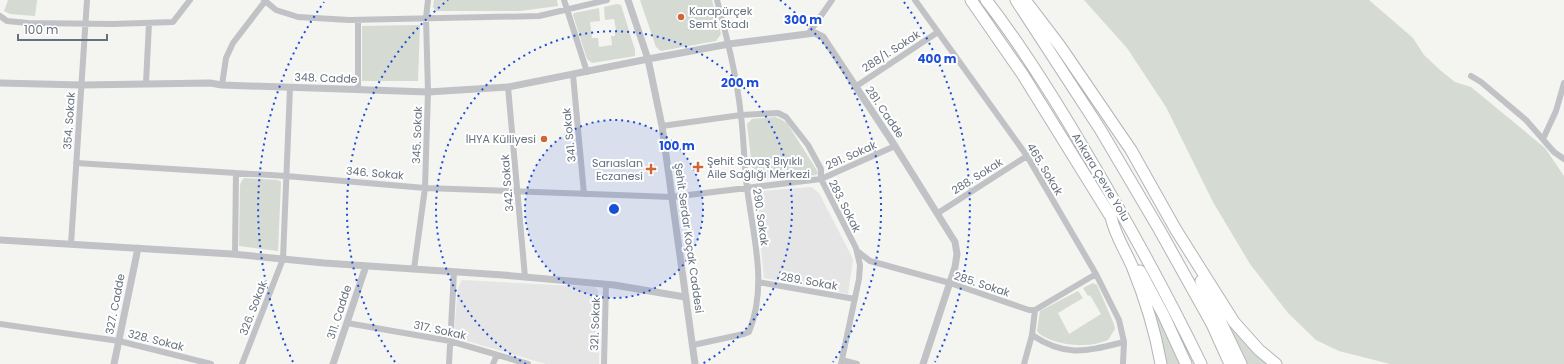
<svg xmlns="http://www.w3.org/2000/svg" width="1564" height="364" viewBox="0 0 1564 364" font-family="Poppins,sans-serif">
<style>
.built{fill:#e4e5e4}
.green{fill:#d5dad2}
.lines{fill:none;stroke-linecap:round;stroke-linejoin:round}
.motorway-casing{stroke:#b2b5b8;stroke-width:13}
.minor{stroke:#c0c2c5;stroke-width:6}
.tertiary{stroke:#c0c2c5;stroke-width:7}
.motorway{stroke:#fff;stroke-width:11}
.ring{fill:none;stroke:#1d4ed8;stroke-width:2;stroke-dasharray:2 4}
.poi-dot{fill:#ce6837;stroke:#fff;stroke-width:1.5}
.labels{text-anchor:middle;dominant-baseline:central;stroke-width:4;stroke-linejoin:round;paint-order:stroke}
.poi-label{font-size:11px;fill:#66717e;stroke:#fff;text-anchor:start}
.street-label{font-size:11px;fill:#66717e;stroke:#fff}
.centre{fill:#1d4ed8;stroke:#fff;stroke-width:2}
.ring-label{font-size:12px;text-anchor:middle;font-weight:bold;fill:#1d4ed8;stroke:#fff;stroke-width:4;stroke-linejoin:round;paint-order:stroke}
</style>
<rect width="100%" height="100%" fill="#f4f4f1"/>
<path class="built" d="M811,187L819,193L853,259L848,294L764,278L756,198L761,191Z
M462,280L595,287L598,290L599,364H546L457,338L454,332L458,288Z"/>
<path class="green" d="M8,0H37L35,16L10,14L4,11Z
M434,0H557L558,6L520,11H436L433,7Z
M640,0H712L721,34L716,41L661,51L656,47Z
M1084,0H1369L1413,38L1424,55L1440,70L1455,82L1471,87L1545,148L1564,176V364H1390L1339,351L1316,340L1288,313L1250,264L1213,202L1166,107L1127,48Z
M617,4L621,5L635,50V56L592,63L587,59L573,15L574,13L599,8L600,21L590,22L592,38H598L599,47L612,45L611,36H615V31L616,30L614,19L605,20L604,7Z
M420,25L418,81H362V26Z
M775,117L780,119L787,123L818,172L817,175L756,180L753,176L747,124L752,119Z
M244,178L278,180L281,182L278,251L239,246L240,186L241,182Z
M1093,283L1097,285L1114,324L1115,329L1108,340C1100,343 1092,345 1083,345C1071,346 1044,341 1037,331L1040,311L1078,291L1083,298L1058,313L1069,334L1101,314L1090,295L1088,296L1083,288Z
M1158,308L1183,364H1165L1153,310Z
M1235,327L1272,364H1243L1229,331Z"/>
<g class="lines">
<defs>
<path id="motorway" d="M971,0L1023,75L1111,217C1115,235 1125,250 1132,266C1145,298 1155,330 1161,364
M986,0C1024,49 1056,101 1087,154C1128,223 1166,292 1201,364
M1016,0L1100,129L1159,229L1212,324L1230,364
M1025,0L1060,46L1131,150L1176,230L1234,322L1259,350L1276,364
M1140,271L1164,316L1186,364
M1201,281L1241,364"/>
</defs>
<use href="#motorway" class="motorway-casing"/>
<path class="minor" d="M264,0L276,10L298,17L349,20L539,16L607,0
M564,0L587,72
M915,0L1027,156L1096,274L1119,320L1124,342L1123,364
M0,16L7,21L28,23L113,24L173,22L190,0
M358,20V90
M809,33L832,0
M573,75L584,194
M1471,76L1481,82L1526,120L1554,152L1564,159
M146,83L149,23
M222,85L226,58L233,43L266,0
M508,87L525,277
M855,87L938,32
M662,126L741,115L778,113L786,117L808,145L821,169V179L856,248L860,265L859,279L841,364
M1543,139L1556,111L1564,83
M76,163L286,176L425,188L672,197L821,179L895,146
M938,213L1027,156
M71,244L87,0
M857,251L870,261L950,283L1029,310H1035L1096,274
M235,254L236,173
M414,269L425,188L428,92L426,18L428,0
M758,282L855,299
M347,323L450,341L528,364
M0,324L119,341L211,364
M1032,335C1066,358 1087,351 1124,342
M693,345L744,334L749,332C768,285 753,236 747,188C744,164 744,140 741,116C737,77 727,38 717,0
M842,360L857,364
M242,364L283,259L290,88
M449,364L454,272
M493,364L497,355
M604,364L606,284
M1024,364L1032,335L1035,310"/>
<path class="tertiary" d="M628,0L648,59L662,126L695,364
M0,83L82,85L210,83L222,85L428,92L508,87L648,59L729,44L815,33L823,37L895,146L955,242L957,254L955,267L923,364
M0,240L232,254L324,263L503,275L614,285L685,297
M114,364L138,248
M333,364L366,266"/>
<use href="#motorway" class="motorway"/>
</g>
<circle cx="614" cy="209" r="89" fill="#1d4ed8" fill-opacity=".12"/>
<g class="ring">
<circle cx="614" cy="209" r="89"/>
<path d="M526 364A178 178 0 1 1 702 364"/>
<path d="M395 362A267 267 0 0 1 448 0M780 0A267 267 0 0 1 833 362"/>
<path d="M293 362A356 356 0 0 1 324 2M904 2A356 356 0 0 1 935 362"/>
</g>
<g class="poi-dot">
<circle cx="681" cy="17" r="4"/>
<circle cx="544" cy="139" r="4"/>
<path d="M696 161h4v4h4v4h-4v4h-4v-4h-4v-4h4z"/>
<path d="M649 163h4v4h4v4h-4v4h-4v-4h-4v-4h4z"/>
</g>
<g class="labels">
<g class="poi-label">
<text x="689" y="11">Karapürçek<tspan x="689" dy="13">Semt Stadı</tspan></text>
<text x="536" y="139" text-anchor="end">İHYA Külliyesi</text>
<text x="707" y="161">Şehit Savaş Bıyıklı<tspan x="707" dy="13">Aile Sağlığı Merkezi</tspan></text>
<text x="643" y="163" text-anchor="end">Sarıaslan<tspan x="643" dy="13">Eczanesi</tspan></text>
</g>
<g class="street-label">
<text transform="translate(891 51) rotate(-33)">288/1. Sokak</text>
<text transform="translate(326 78) rotate(2)">348. Cadde</text>
<text transform="translate(885 112) rotate(56)">281. Cadde</text>
<text transform="translate(69 121) rotate(-86)">354. Sokak</text>
<text transform="translate(417 135) rotate(-88)">345. Sokak</text>
<text transform="translate(569 135) rotate(-96)">341. Sokak</text>
<text transform="translate(851 155) rotate(-24)">291. Sokak</text>
<text transform="translate(1045 169) rotate(59)">465. Sokak</text>
<text transform="translate(375 173) rotate(5)">346. Sokak</text>
<text transform="translate(977 176) rotate(-32)">288. Sokak</text>
<text transform="translate(1101 177) rotate(59)">Ankara Çevre Yolu</text>
<text transform="translate(507 183) rotate(-95)">342. Sokak</text>
<text transform="translate(845 206) rotate(63)">283. Sokak</text>
<text transform="translate(761 217) rotate(82)">290. Sokak</text>
<text transform="translate(689 238) rotate(82)">Şehit Serdar Koçak Caddesi</text>
<text transform="translate(809 281) rotate(10)">289. Sokak</text>
<text transform="translate(982 284) rotate(18)">285. Sokak</text>
<text transform="translate(115 304) rotate(-79)">327. Cadde</text>
<text transform="translate(253 308) rotate(-69)">326. Sokak</text>
<text transform="translate(339 312) rotate(-72)">311. Cadde</text>
<text transform="translate(595 324) rotate(-88)">321. Sokak</text>
<text transform="translate(440 330) rotate(12)">317. Sokak</text>
<text transform="translate(156 340) rotate(14)">328. Sokak</text>
</g>
</g>
<circle cx="614" cy="209" r="6" class="centre"/>
<g class="ring-label">
<text x="803" y="24">300 m</text>
<text x="937" y="63">400 m</text>
<text x="740" y="87">200 m</text>
<text x="677" y="150">100 m</text>
</g>
<path d="M18 34v6h89v-6" fill="none" stroke="#66717e" stroke-width="2"/>
<text x="24" y="34" font-size="12" fill="#66717e" stroke="#ffffff" stroke-width="3" paint-order="stroke">100 m</text>
</svg>
